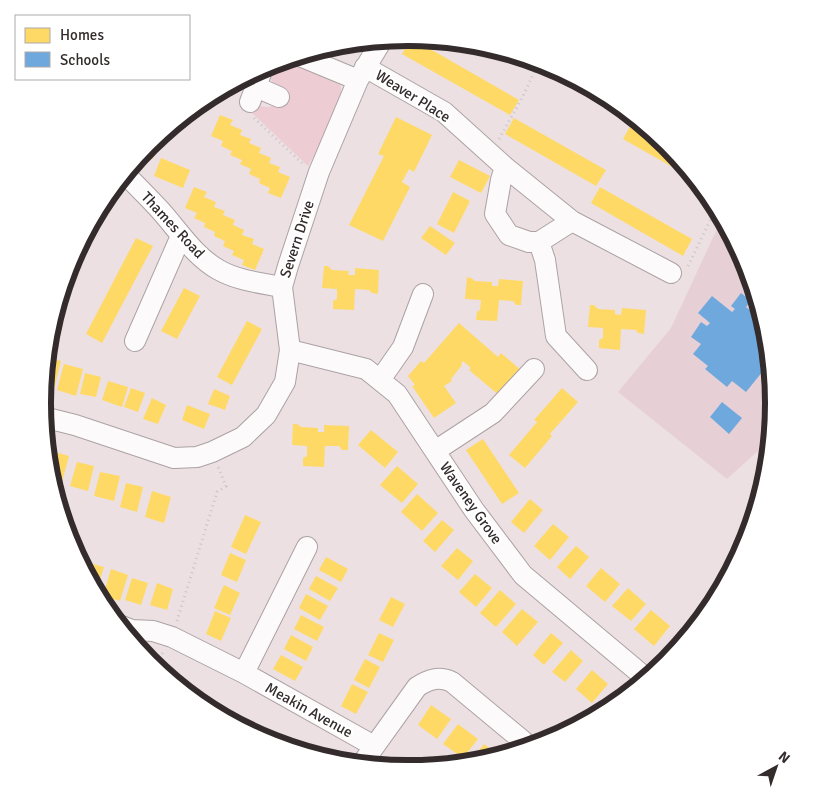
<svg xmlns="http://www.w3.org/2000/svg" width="816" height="807" viewBox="0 0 816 807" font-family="Signika,sans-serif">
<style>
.built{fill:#e6d0d5}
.green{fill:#eeccd4}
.homes{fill:#ffd966}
.schools{fill:#6fa8dc}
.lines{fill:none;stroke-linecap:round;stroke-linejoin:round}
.minor-casing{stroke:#aba2a4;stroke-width:22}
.path{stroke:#c8c5c5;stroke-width:3;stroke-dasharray:1 4;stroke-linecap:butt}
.minor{stroke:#fcfafb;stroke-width:20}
.labels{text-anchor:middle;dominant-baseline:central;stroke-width:5;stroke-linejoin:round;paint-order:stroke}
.street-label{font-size:15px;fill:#332b2c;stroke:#fff}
.rim{fill:none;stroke:#332b2c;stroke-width:6}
</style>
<rect width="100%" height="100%" fill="#ece0e3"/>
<path class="built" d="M722,218L746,264L767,332L774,404L770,440L727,479L618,392L671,328Z"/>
<path class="green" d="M296,60C305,64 334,75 338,81C352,98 317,149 308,166L251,112L257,106L268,107L282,104L270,77L279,65Z"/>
<path class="homes" d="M411,38L519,100L510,115L402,54Z
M337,44H347L339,56L326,48Z
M540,63L548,65L612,99L632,116L629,121L537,68Z
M230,86L224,100L212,95Z
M220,115L233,120L230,125L242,130L240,135L251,139L249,143L261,148L259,153L271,158L269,163L280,167L278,172L290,177L281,198L268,193L270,188L259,183L260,179L249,174L251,169L240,164L242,160L230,155L232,151L221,146L223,141L211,136Z
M396,117L432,135L414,172L409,169L402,182L410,187L383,241L349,225L384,156L378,154Z
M514,118L606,170L596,186L505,134Z
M632,123L667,145L697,181L623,139Z
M157,139L161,140L153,159L141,155Z
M161,158L190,170L183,188L154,176Z
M459,160L490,176L481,193L450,177Z
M194,187L207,192L204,197L216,202L214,207L225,211L223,215L235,220L233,225L244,230L242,235L254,239L252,244L264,249L255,270L242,265L244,260L232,255L234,251L223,246L225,241L214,236L215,232L204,227L205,223L194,218L197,213L185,208Z
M600,187L692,239L683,256L591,203Z
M453,192L470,201L454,233L437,224Z
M430,226L455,243L446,255L421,238Z
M136,238L153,246L102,343L86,334Z
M324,266H328L332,270L349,271L348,275H355V268L379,270L378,294L372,293L369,290L355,289L354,310L333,309V301L337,299V289L322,288Z
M467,277L471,278L475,281L492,282V286H498L499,279L523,281L521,305H516L513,301L499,300L497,321L476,320L477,312L480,310L481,300L465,299Z
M184,288L200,296L177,339L161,331Z
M590,305H594L598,309L615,310V314L621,315L622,308L646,310L644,334L638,333L636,330L621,329L620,350L599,348V340L603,338V328L588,327Z
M247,321L262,329L232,385L217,377Z
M459,323L498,357L501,353L522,371L500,396L469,370L471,368L463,361L461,364L462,365L451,379L452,381L444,386L456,403L434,418L412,386L415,385L408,376L421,361L424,363Z
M47,357L61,361L54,389L44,386Z
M64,364L83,369L76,396L57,390Z
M85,373L101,377L96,397L80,394Z
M108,381L128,387L122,407L102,400Z
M131,388L145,393L138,412L124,407Z
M562,388L578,402L550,434L543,428L552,436L525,468L509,455L537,422L534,420Z
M214,389L230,396L225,410L208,404Z
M152,398L166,405L158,424L143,419Z
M187,405L210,414L204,429L182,420Z
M293,424H297L301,427L318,428V432H324V425L349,426L348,450H342L339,446H325L324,467L303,466V458L307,456V446L292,445Z
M371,430L398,452L385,468L358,445Z
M483,439L519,493L502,504L466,450Z
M51,451L69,456L62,482L50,479L48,462Z
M77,462L94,466L88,491L70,486Z
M397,466L418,484L402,503L380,485Z
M100,472L120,476L114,501L94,496Z
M126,483L143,487L137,512L120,507Z
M152,491L171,497L164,523L145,517Z
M417,494L438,513L422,531L401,512Z
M530,499L543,510L524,533L511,522Z
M245,515L261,522L246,554L231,547Z
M442,520L454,530L435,552L423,541Z
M553,524L569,537L550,560L534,546Z
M576,546L589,557L570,579L557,567Z
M457,548L473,561L458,580L441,566Z
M230,553L246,560L237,582L221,575Z
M326,557L348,569L341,582L319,570Z
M86,562L104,567L96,592L84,570Z
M601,568L620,584L605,602L586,586Z
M111,569L128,575L120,601L103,596Z
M475,574L492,588L476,607L459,592Z
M316,576L338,588L330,601L309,589Z
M132,578L148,583L141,605L125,600Z
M157,583L173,589L167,610L150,605Z
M224,585L240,593L230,615L214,608Z
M628,588L646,604L631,621L612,606Z
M500,590L516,604L496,627L480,613Z
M306,594L328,606L320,620L299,608Z
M391,597L405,604L393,627L379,620Z
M522,609L538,622L517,646L502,632Z
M651,610L670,626L654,646L634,629Z
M215,611L231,618L221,641L206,634Z
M301,615L324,627L317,641L294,629Z
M379,633L394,640L383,662L368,655Z
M551,633L563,643L544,665L533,655Z
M291,635L313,647L306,661L284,649Z
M682,637L685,640L670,659L666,656Z
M571,650L583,661L565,682L552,672Z
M281,655L303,667L295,681L273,669Z
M365,659L380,667L369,688L354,680Z
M592,670L608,684L592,703L576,689Z
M352,684L368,692L356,714L341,706Z
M618,694L623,699L602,713Z
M193,697L216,710L215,713L204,708Z
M431,705L451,719L437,739L418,725Z
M221,713L242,724L240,727L219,716Z
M458,724L478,739L463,758L443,744Z
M246,726L267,737L266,740L244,729Z
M484,744L500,756L471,763L470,762Z"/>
<path class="schools" d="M741,293L751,301L746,307L764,321L767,332L769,357L760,368L763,371L746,392L732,381L727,387L705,369L708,366L693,354L701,344L691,337L701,322L707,326L710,323L698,313L712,296L732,312L735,309L731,306Z
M756,297L760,310L751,303Z
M722,402L742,418L729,434L710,417Z"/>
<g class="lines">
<defs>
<path id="minor" d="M300,56L358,80
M365,67L444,112L505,167L572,221L671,273
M256,87L279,97
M250,102L263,68
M505,167L501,180L495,214L509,235L529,242H539L572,221
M125,174C137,186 149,198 160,210C179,231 194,256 219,270C239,281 261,283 282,287
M539,242L545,260L556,336L587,370
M135,341L181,236
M290,350L366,369L397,394L474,510L523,575L647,679
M380,380L403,347L423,294
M43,417L75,425L174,458L197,457L212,452L243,437L266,415L285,382L290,350L282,287L288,266L319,172L358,80L382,40
M435,451L493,413L534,369
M119,625L132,630L153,631L172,637L244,673L374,746
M244,673L307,547
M361,765L417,687C429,679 439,676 452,682L523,741"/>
</defs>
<use href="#minor" class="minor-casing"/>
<path class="path" d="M254,118L304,165
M499,139L522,98L539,62
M688,266L716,208
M177,621L217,492L226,486L218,467
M155,667L163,652"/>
<use href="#minor" class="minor"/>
</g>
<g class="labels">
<g class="street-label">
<text transform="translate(413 96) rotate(32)">Weaver Place</text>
<text transform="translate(173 225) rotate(47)">Thames Road</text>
<text transform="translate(297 239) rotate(-72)">Severn Drive</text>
<text transform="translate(471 503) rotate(55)">Waveney Grove</text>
<text transform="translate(309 710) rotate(29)">Meakin Avenue</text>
</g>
</g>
<path d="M0 0H816V807H0ZM51 403a357 357 0 1 1 714 0a357 357 0 1 1-714 0Z" fill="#fff" fill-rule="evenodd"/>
<path class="rim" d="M51 403a357 357 0 1 1 714 0a357 357 0 1 1-714 0Z"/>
<rect x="15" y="15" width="175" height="65" fill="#ffffff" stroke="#adaaab"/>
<rect x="25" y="28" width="25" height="15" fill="#ffd966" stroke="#adaaab"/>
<text x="60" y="40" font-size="15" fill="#332b2c">Homes</text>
<rect x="25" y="52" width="25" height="15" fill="#6fa8dc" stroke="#adaaab"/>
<text x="60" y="65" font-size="15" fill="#332b2c">Schools</text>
<g transform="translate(776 767) rotate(40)" stroke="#ffffff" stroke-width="4" paint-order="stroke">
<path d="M0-4L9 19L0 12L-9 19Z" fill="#332b2c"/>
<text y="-8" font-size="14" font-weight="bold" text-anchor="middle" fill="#332b2c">N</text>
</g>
</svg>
